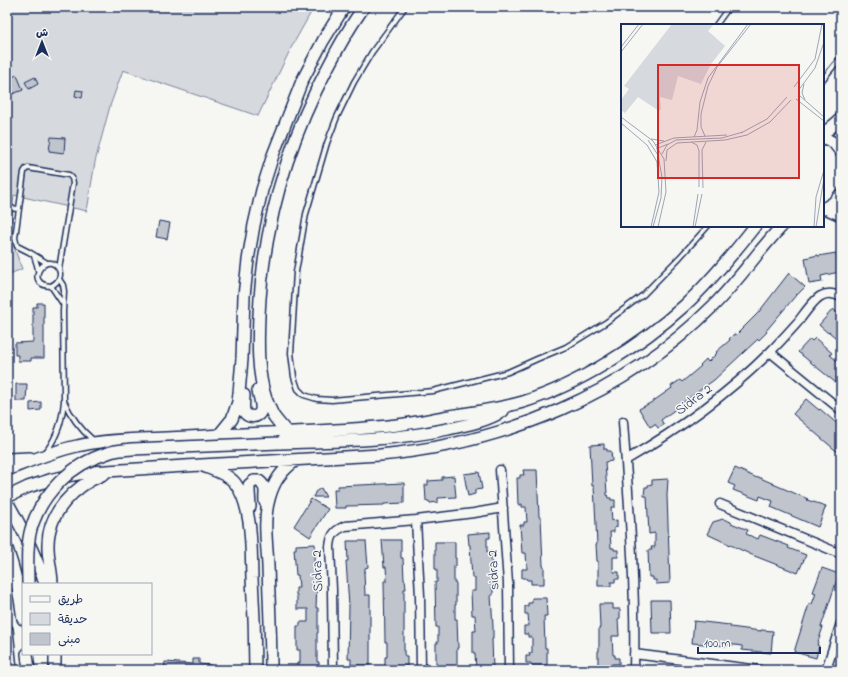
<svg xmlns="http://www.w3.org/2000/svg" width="848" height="677" viewBox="0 0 848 677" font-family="'Indie Flower','Playpen Sans Arabic',sans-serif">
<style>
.green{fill:#d6d9dd;stroke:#78849e}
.building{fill:#c0c4cd;stroke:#1b2f5e}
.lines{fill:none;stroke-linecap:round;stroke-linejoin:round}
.lane-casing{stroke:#1b2f5e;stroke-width:7}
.street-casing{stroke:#1b2f5e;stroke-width:11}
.secondary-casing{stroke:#1b2f5e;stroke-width:14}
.lane{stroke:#f6f6f2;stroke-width:4}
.street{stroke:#f6f6f2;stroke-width:8}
.secondary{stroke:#f6f6f2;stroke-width:11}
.secondary-bridge-casing{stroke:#1b2f5e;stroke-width:14;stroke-linecap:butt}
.secondary-bridge{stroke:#f6f6f2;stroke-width:11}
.labels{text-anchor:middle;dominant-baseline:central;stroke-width:3;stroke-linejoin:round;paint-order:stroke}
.street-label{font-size:14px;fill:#1b2f5e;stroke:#f6f6f2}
.inset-road{fill:none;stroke:#9ea6b7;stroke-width:1}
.view{fill:#d62828;fill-opacity:0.15;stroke:#d62828;stroke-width:2}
.inset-edge{fill:none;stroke:#1b2f5e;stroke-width:2}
</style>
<rect width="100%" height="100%" fill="#f6f6f2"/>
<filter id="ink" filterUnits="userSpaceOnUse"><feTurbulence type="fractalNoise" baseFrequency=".025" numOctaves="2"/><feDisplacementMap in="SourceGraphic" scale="8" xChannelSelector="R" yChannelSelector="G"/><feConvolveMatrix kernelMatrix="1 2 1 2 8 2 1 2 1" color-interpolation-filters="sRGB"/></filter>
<g filter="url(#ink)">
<path class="green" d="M7,7H314L291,48L258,116L123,70L110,106L95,162L87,211L14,195L10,236L22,269L7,275Z"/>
<path class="building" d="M17,75L23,90L7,96V79Z
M35,77L38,84L29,89L25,82Z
M76,90L83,91L82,98L75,96Z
M51,137L65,138L64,153L49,151Z
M159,221L170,223L167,239L156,237Z
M836,253L839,272L821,276L822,282L809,284L805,258L818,255V256Z
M789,273L805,287L797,295V294L766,331L767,332L759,340L758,339L714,380L677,407V408L661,420L664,425L658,428L655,424L650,427L639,409L652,402L672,388L671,386L680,380L682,382L701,366L700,365L706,359L708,362L717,353L716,352L730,340L729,339L734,334L736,335L758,313Z
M37,303H44V358H31V361H18V355H15V343L33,342V307H37Z
M833,309L841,316V342L829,332L828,333L819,325Z
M815,338L832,353L830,355L841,364V387L798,352L810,339L812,341Z
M16,384H27L26,401H16Z
M806,399L819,410L820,409L841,427V455L793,414Z
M41,402V410L30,411V403Z
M604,444V449H607V451H611L612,461L605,462L607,494L608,498H611V500H615V507H611L612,521L617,520V527L614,528V532H610L611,548H614V550H618V557H613V569L614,572H619V579H615V582H611V586H598V561H597L596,544H597L594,486H592L590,445Z
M735,468L757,478L758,477L774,484H773L808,499L807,500L826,506L818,527L771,507L773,501L760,496L759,500L733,490L735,486L728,483Z
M523,470H537L539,517H541L543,566H544V584H531V580H527L526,578H522V569H527L526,553H522L520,525H524V522H527L526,507H522V504L518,505L517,478H520V475H524Z
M479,472L482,489L475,490V494L468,496L464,474Z
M454,476L456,497L438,498V502L430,503L429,501H426L425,485H428V481L442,480V477Z
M668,479L667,495L670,583L656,584V580H653V577H649L648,550H652L651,547H655V533L649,534L647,496H644L645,487H648V485L652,484V480Z
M404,483V503L384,504V505L346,506V508H335L334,489H338V486Z
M321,488L326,497H313L315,493V492Z
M311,499L328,509L310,537L294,526Z
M723,519L731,522V523L748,530L746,534L758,539L760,535L789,546L788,548L806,555L798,573L752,555L707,534L713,522Z
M490,532V538H487V552L491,551L492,589H493V595H491L493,627V639H492L493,670H476L475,653H473V631H476L475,615H472L471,591H475V578H472L470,545H469L468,534Z
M382,540H401V558H403L404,580H405L406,589H404V654L405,656H407V666H385V657H387V642H385L384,581H387L386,567H384Z
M347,541H366L368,567L365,568V572H364L365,595H370V665H351V659H348L349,606L346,561H348Z
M435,542H455V558H456V566H454V583H456V605H455V619H457L458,648H457V667H436V643H438V627H436L435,582H437V569H435Z
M315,544L316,556H314L315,583H317L316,608H318V633H317V662H319V670H297V663H300V650H297V626H300V622H308V609H297V595H296V588H299L298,575H296L294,549H296V545Z
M822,568L839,574L821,627H823L817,645L819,646L816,658L794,652L809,604H812L816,593L813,592Z
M532,598H546L547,616H544L545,648H547V665H531V663H526V656H530L529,653H532V637H528V634H524V626H529L528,614H525V606H528V603H532Z
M651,600H670L671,633H652Z
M599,604H613V609H620V618L618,619L619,636H612L613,655H615V658H619V664H612V668H598V651H599V628H600Z
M694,621L730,625V627L761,631V630L773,631L771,653L742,650V646L728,644V646L692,643Z
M193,659H199V664L211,665L210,670H164L165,662L193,664Z"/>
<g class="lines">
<defs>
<path id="lane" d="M405,7L372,52L354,82L337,117L327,143L306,214L296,272L291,353L294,377L298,389L304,395L317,399L332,400L433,391L508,372L537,359L566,347L605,323L643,295L680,257L708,226
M716,25L729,7
M823,79L841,57
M7,208L19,209
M34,256L37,265L38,270
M47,263L29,252L17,246L15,238L24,172L26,169L28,168L69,175L72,178L73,183L59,269
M51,286C58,283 63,275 58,268C45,250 23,285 51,286L63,304
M64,401C71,417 80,429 93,440
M46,452C58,435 62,421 64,401L63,312L64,291L63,285L59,279"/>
<path id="street" d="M770,352L841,410
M623,422C629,505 636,586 634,670
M626,460C678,430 727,395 770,352C779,343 788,333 797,323C803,316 813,300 821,296C828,292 835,294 841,297
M500,470L508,583L509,670
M720,504L841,554
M416,520L420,596L421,670
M634,654L760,670
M333,670L332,590L330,547C331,535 334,531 345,526L416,520L474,513L503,508
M826,670L841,623"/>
<path id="secondary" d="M823,133L829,129L841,119
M823,137L834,143L841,152
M825,208L841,215
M823,209L833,203L841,194
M244,395C244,400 243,407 244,411C247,419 260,418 261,410C262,404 259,396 258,390
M287,432C283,428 279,423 275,418C271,413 269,405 266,399C257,372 258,343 259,315C263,228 287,144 328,67C339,46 350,26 364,7
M219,435L232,419L238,402L239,393L242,359L244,296L248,260L254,225L262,190L273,155L302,81L323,41L344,7
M279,443C336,441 392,441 448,429C467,425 487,421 503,411
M7,459L30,458
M203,466C213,470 228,474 235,483C253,506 251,550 252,578C254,609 255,639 255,670
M7,470C30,461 53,451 77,446C98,441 120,440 142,439C168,438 194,437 220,435C279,432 339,432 397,425C415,423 432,419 450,416C474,412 499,409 523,402C578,385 641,345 684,306C710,282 733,254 755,226
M7,497L28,487L53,479L78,474L91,472L201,465L380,455C505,443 623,396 713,306C730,289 745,270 760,251C767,243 774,234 782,226
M7,503L10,507C24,532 37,557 45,584
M250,507L249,491V485L254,481H259C268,488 264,493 265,502
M7,549C15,571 20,595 23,619
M52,584C52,572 48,560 48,547C47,513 74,486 104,474
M7,630L11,670
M27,654L29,670
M55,654V670
M271,670C271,635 269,601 268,566C267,544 263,520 269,499C274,481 281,471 296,460"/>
</defs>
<use href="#lane" class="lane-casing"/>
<use href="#street" class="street-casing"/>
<use href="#secondary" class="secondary-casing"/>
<use href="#lane" class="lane"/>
<use href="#street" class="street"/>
<use href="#secondary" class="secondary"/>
<defs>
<path id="secondary-bridge" d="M28,584C28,566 26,547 31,529C42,493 71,464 108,453C115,450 124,450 132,449L279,443"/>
</defs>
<use href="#secondary-bridge" class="secondary-bridge-casing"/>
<use href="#secondary-bridge" class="secondary-bridge"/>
</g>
</g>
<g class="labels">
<g class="street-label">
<text transform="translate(694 400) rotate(-37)">Sidra 2</text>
<text transform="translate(494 570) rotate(-93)">sidra 2</text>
<text transform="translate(318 571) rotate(-92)">Sidra 2</text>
</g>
</g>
<g transform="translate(621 24)">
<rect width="203" height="203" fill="#f6f6f2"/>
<path d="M51,0H93L87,7L104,22L90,40L80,60L57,52L51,76L39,73L40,85L38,87L17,73L4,89L0,86V76L8,65L3,62Z" fill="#d6d9dd"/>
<path class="inset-road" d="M0,23L18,0M0,28L22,0M183,60L181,69L184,76M173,63L194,35L201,0M177,67L194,44L203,18M178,71L203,93M175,75L203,97M0,93L32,117L43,135L45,168L37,203M0,99L26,121L36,138L38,168L30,203M120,109L146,95L166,73M84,112L80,103V90L87,62L96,43L130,0M73,113L76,106L79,78L87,54L127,0M30,115L43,117M27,116L37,131L41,153L40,174L32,203M70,118L76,121L78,127V163M56,119L104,116L126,111L149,98L170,76M34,121L53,114L106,111M35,125L47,120M41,130L46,121L55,116L101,114L122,108M45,137L46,126L56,119M82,164L81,126L85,118M72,203L77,170M74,203L81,170M193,203L195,173L203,146M195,203L203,154"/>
<path class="view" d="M37,41H178V154H37Z"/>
<rect width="203" height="203" class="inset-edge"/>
</g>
<rect width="848" height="677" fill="none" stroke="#f6f6f2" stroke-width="24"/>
<rect x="12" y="12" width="824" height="653" fill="none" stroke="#1b2f5e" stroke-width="1.5" filter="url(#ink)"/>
<rect x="22" y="583" width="130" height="72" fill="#f6f6f2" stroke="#9ea6b7"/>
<rect x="30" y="596" width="20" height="6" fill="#f6f6f2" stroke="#9ea6b7"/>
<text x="58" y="603" font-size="12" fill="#1b2f5e">طريق</text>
<rect x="30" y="613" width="20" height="12" fill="#d6d9dd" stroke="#9ea6b7"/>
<text x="58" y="623" font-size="12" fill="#1b2f5e">حديقة</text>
<rect x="30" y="633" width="20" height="12" fill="#c0c4cd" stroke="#9ea6b7"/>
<text x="58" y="643" font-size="12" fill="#1b2f5e">مبنى</text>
<g transform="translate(42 42)" stroke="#f6f6f2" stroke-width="3" paint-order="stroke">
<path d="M0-3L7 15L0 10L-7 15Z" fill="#1b2f5e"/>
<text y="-6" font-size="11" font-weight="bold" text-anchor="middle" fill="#1b2f5e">ش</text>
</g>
<path d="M698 647v6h122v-6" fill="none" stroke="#1b2f5e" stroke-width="2"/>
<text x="704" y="647" font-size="12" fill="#1b2f5e" stroke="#f6f6f2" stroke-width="3" paint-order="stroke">100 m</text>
</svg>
